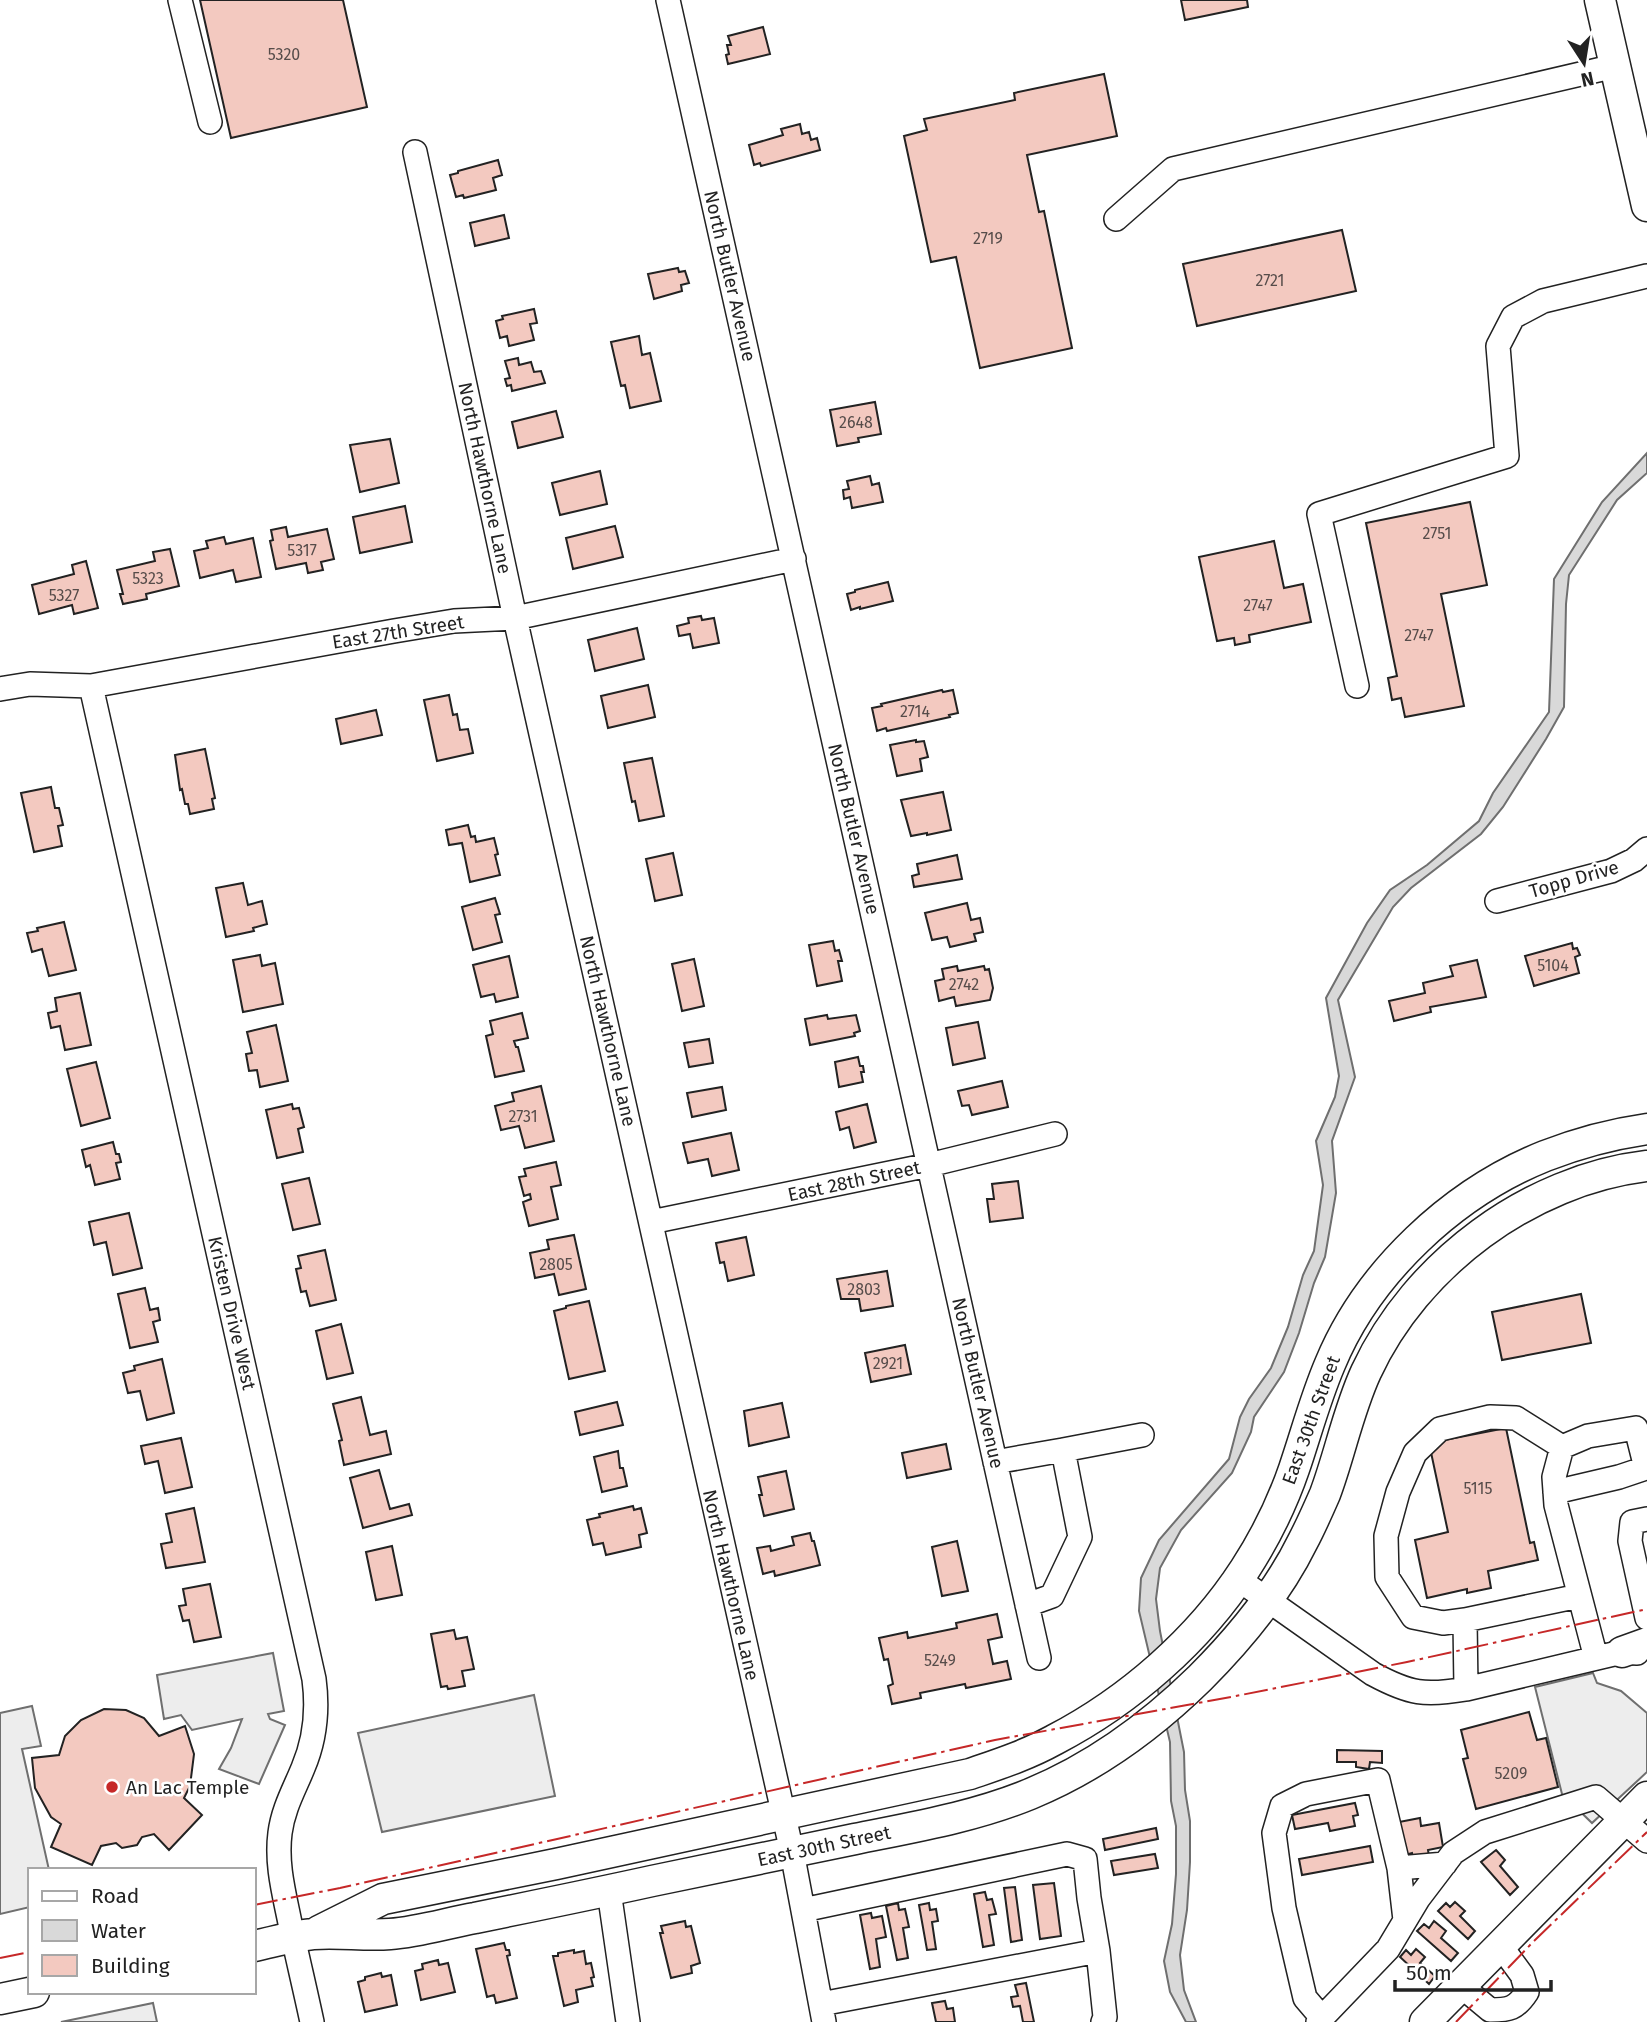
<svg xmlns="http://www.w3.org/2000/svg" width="1647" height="2022" viewBox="0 0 1647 2022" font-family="'Fira Sans',sans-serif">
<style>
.parking{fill:#ededed;stroke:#6f6f6f;stroke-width:2}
.water{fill:#d9d9d9;stroke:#6f6f6f;stroke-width:2}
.building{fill:#f3c9c0;stroke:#222;stroke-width:2}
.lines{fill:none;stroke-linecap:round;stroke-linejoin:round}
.minor-casing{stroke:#222;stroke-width:26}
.major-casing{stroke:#222;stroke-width:33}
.minor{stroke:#fff;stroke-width:23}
.major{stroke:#fff;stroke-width:30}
.power{stroke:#c62828;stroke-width:2;stroke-dasharray:24 5 3.5 5;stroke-linecap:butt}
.poi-dot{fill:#c62828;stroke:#fff;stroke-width:2.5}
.labels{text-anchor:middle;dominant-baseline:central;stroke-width:5;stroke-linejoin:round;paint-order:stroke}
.number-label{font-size:16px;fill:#564c4a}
.street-label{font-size:19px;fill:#222;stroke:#fff}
.poi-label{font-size:19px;fill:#222;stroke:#fff;text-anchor:start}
</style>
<rect width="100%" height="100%" fill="#fff"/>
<path class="parking" d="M273,1653L284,1711L268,1714L270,1719L285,1725L259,1784L219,1769L231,1748L242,1719L192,1730L181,1715L164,1719L157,1675Z
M1593,1673L1597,1683L1621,1691L1647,1713V1772L1592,1823L1562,1794L1535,1687Z
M534,1695L555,1796L382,1832L358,1733Z
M32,1706L41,1746L22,1749L49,1870H30V1907L0,1914V1713Z
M153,2003L157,2022H61Z"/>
<path class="water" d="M1647,453V473L1617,500L1569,575L1566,604L1564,707L1546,739L1503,807L1481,834L1411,888L1393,907L1338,1000L1355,1077L1332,1141L1336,1193L1325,1257L1314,1283L1299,1333L1284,1372L1254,1417L1251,1432L1232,1473L1181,1530L1160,1568L1156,1599L1160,1631L1184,1752L1185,1790L1190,1821V1862L1187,1910L1180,1955L1184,1990L1196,2022H1186L1170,1992L1164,1961L1172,1924L1176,1874V1826L1171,1801L1170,1742L1139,1611L1141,1578L1159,1540L1229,1459L1240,1417L1249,1399L1271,1368L1288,1327L1303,1275L1314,1251L1323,1185L1316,1141L1335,1097L1339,1076L1326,998L1367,923L1390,890L1427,865L1479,821L1493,793L1549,712L1554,579L1602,502Z"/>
<path class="building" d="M200,0H343L367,107L231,138Z
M1181,0H1247L1248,7L1185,20Z
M763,27L770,54L728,64L726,55L729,54L727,45H731L728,36Z
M1104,74L1117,136L1027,155L1039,212L1044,211L1072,348L980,368L956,257L931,262L904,136L927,130L924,119L1015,100L1014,93Z
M800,124L802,134L809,132L811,140L817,138L820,150L761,166L760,163L754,165L749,145L783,135L781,129Z
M498,160L502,175L493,178L496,190L464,198L463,195L456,197L450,175L458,173V171Z
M504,215L509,238L475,246L470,223Z
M1342,230L1356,291L1197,326L1183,264Z
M678,268L679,272L685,271L689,283L681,285L682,291L654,299L648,274Z
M534,309L537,323L530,324L534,340L509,346L507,336L500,338L496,321L503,319L502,316Z
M639,336L642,355L650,353L661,401L630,408L625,385L621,386L611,342Z
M518,358L519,365L531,362L534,372L541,371L545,383L512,391L511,385L507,386L505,379L510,378L505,361Z
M875,402L881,434L858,438L859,442L837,446L830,410Z
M556,411L563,437L518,448L512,422Z
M390,439L399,483L360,492L350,445Z
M600,471L607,504L560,515L552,483Z
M870,476L872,485L879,483L883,502L852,508L850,497L844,499L843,490L849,489L847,481Z
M1470,502L1487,585L1441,594L1464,706L1405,717L1401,698L1392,700L1388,678L1397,676L1366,523Z
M405,506L412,542L360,553L353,517Z
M615,526L623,557L573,569L566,538Z
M286,527L288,537L327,529L334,559L321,562L323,570L308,573L306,563L276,569L270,541L273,540L271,530Z
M224,537L226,544L253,538L261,577L236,582L233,570L200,578L194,551L208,548L206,541Z
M1274,541L1284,588L1303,584L1311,622L1249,635L1250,642L1235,645L1234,638L1217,641L1199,557Z
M170,549L179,586L146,594L147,599L123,604L120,594H123L117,570L155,561L153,552Z
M86,561L98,608L74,614L72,605L39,614L32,585L74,574L72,565Z
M888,582L893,601L860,609V607L851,610L847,594L855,592V590Z
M701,616L702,620L714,618L719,643L693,648L690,634L679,636L677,626L689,623L688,618Z
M637,628L644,659L595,671L588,640Z
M648,685L655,717L608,728L601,696Z
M942,690L943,692L953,690L958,713L949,715L950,717L887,731L886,728L877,731L872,708L882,706L881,704Z
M449,695L453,715L457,714L460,730L468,729L473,753L437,761L424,700Z
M376,710L382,735L341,744L336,719Z
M916,740V742L924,741L928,757L920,759L922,771L897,776L890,745Z
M205,749L215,798L212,799L214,809L190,814L188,804H185L182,789L180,790L175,755Z
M652,758L664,816L639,821L635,801L632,802L624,763Z
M51,787L55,808H59L63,825L58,826L62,846L34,852L21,793Z
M943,792L951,830L927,835V833L911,836L901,800Z
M468,825L471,837L475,836L476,842L494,838L498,854L495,855L500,875L470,882L462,843L449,845L446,830Z
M673,853L682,895L655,901L646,859Z
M957,855L962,879L914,887L912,876L919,874L917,864Z
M243,883L248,905L262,901L267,924L253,928L254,931L226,937L216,888Z
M495,898L500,914L495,915L502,942L473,950L462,907Z
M967,903L971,920L980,918L983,932L974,934L976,941L950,947L947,937L932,940L925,913Z
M64,922L76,970L49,976L42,949L32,952L27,933L38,931L37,928Z
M833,941L835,951L839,950L842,961H838L842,981L817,986L809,945Z
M1572,943L1573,949L1577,948L1580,955L1575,957L1579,973L1534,986L1525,956Z
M260,955L262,966L275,963L283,1004L243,1012L233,960Z
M509,956L518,997L496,1002L494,994L481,997L473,965Z
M694,959L704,1006L682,1011L672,964Z
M1477,960L1486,997L1430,1007L1431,1012L1394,1021L1389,1001L1425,993L1423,983L1453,976L1450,966Z
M957,966L958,971L984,966L985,970L989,969L993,988L990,1000L956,1006L954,997L939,1001L935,981L944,979L942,969Z
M80,993L91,1045L65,1050L60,1026L51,1028L48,1013L57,1011L55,998Z
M522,1013L528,1038L514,1041L516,1047H518L524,1071L495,1077L486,1036L493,1034L490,1021Z
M827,1015L828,1019L856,1015L860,1031L854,1033L855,1036L810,1045L805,1019Z
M978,1022L985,1058L953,1065L946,1028Z
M276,1025L288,1081L260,1087L257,1070L249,1071L246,1054L252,1053L247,1032Z
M709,1039L713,1063L689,1067L684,1043Z
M858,1057L860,1066H863L864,1072H861L863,1082L839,1087L835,1062Z
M96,1062L110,1118L81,1126L67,1069Z
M1002,1081L1008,1107L972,1115L969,1105L962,1106L958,1091Z
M541,1086L554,1141L525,1148L519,1126L501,1130L495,1106L514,1101L512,1093Z
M722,1087L726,1110L692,1117L687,1093Z
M292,1104L293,1109L299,1108L304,1127L298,1129L303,1152L277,1158L266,1110Z
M867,1104L876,1142L854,1148L849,1127L840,1130L836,1112Z
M731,1133L739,1170L712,1176L708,1159L688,1163L683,1143Z
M113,1142L116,1154H119L121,1162L116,1163L120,1179L95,1185L90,1165L86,1167L82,1150Z
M556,1162L561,1185L551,1187L558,1219L529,1226L523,1202L531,1199L530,1194L524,1196L519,1177L526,1176L524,1169Z
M309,1178L320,1224L293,1230L282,1184Z
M1018,1181L1023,1218L990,1222L987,1199H994L992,1184Z
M129,1213L142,1268L113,1275L106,1242L94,1245L89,1222Z
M574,1235L586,1289L559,1295L554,1274L535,1278L530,1253L549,1249L547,1240Z
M746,1237L754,1275L728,1281L724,1262L720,1263L716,1243Z
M325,1250L336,1300L310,1306L306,1291L301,1292L296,1269L301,1268L298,1256Z
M887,1271L893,1306L861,1311L859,1299H841L837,1279Z
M145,1288L150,1310L158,1308L160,1320L153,1322L158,1342L130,1348L118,1294Z
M1581,1294L1591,1343L1502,1360L1492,1312Z
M589,1301L605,1371L569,1379L554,1311L566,1308V1306Z
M341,1324L353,1373L327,1379L316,1331Z
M905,1345L911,1374L871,1382L865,1353Z
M162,1359L174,1413L147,1420L140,1391L128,1393L123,1373L135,1370L134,1366Z
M361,1397L370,1435L386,1431L391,1454L344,1465L339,1441L342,1440L333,1404Z
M617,1402L623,1425L580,1435L575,1412Z
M782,1403L789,1437L749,1446L744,1411Z
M1506,1428L1530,1543L1534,1542L1538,1560L1488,1571L1491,1588L1467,1593V1589L1427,1598L1415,1540L1448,1532L1429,1443Z
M181,1438L192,1487L165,1493L158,1461L145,1464L141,1446Z
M946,1444L951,1469L907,1478L902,1453Z
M618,1451L620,1468H623L627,1486L602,1492L594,1457Z
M379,1470L390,1509L409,1504L412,1515L363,1528L350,1478Z
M786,1471L794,1509L764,1516L759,1495H762L758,1477Z
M633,1506L634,1510L641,1508L647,1533L639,1535L641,1547L606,1555L603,1543L593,1545L587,1520L600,1517L599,1514Z
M194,1508L205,1562L166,1568L161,1544L172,1542L166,1514Z
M810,1533L812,1541H814L820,1565L775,1576L774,1571L763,1574L757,1548L770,1546L771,1551L794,1545L792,1537Z
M957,1541L968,1591L942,1596L932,1547Z
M392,1546L402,1595L376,1600L366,1552Z
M210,1584L221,1637L194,1642L189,1620L183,1621L179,1606L186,1605L183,1589Z
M997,1614L1002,1637L988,1640L993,1664L1007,1661L1011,1679L966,1688L965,1684L920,1693L921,1698L892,1704L888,1686L893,1684L888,1659L884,1660L879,1638L907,1632L908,1638L957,1628L956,1623Z
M454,1630L456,1639L467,1637L474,1669L462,1671L465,1686L448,1689L447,1686L441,1687L431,1634Z
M104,1709L126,1710L144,1718L159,1736L185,1726L194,1754L190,1786L184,1798L202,1815L169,1850L154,1834L142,1837L137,1845L122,1848L116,1843L101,1846L92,1865L51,1847L61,1824L51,1817L35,1788L32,1758L59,1755L65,1736L81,1720Z
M1529,1712L1537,1740L1546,1738L1558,1787L1476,1809L1463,1759L1468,1758L1461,1730Z
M1337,1750L1382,1751V1763L1370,1762L1369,1769L1356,1767V1762H1337Z
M1355,1803L1358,1815L1353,1816L1355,1826L1330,1831L1328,1823L1295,1829L1292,1815Z
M1420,1818L1421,1826L1439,1823L1443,1847L1428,1850L1429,1856L1413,1859L1412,1853L1405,1855L1399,1822Z
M1156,1828L1158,1839L1105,1850L1103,1839Z
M1370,1846L1373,1862L1302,1875L1299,1859Z
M1496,1850L1505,1860L1500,1866L1518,1887L1510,1895L1481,1862Z
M1155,1854L1158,1868L1114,1875L1111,1861Z
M1054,1883L1061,1936L1040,1939L1033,1885Z
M1015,1887L1022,1940L1011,1942L1004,1888Z
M985,1892L987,1900L992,1899L996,1914L989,1915L994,1945L983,1947L974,1894Z
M1455,1902L1465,1911L1460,1916L1475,1931L1468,1939L1438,1911L1446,1903L1450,1907Z
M898,1903L899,1910L905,1909L909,1927L903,1928L908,1958L897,1960L886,1906Z
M929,1903L930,1910L936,1909L938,1921L932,1922L936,1949L927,1950L919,1905Z
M871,1913L872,1918L882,1916L886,1937L876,1939L880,1967L870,1969L860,1915Z
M685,1921L686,1927L691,1926L700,1963L691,1966L692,1973L671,1978L660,1933H663L661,1926Z
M1434,1921L1446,1931L1441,1938L1458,1953L1451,1961L1417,1931L1424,1924L1429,1928Z
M504,1943L506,1950H509L510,1955L507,1956L517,1998L496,2003L494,1995L487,1997L476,1949Z
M1416,1949L1425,1957L1420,1963L1435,1976L1429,1984L1400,1957L1406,1950L1411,1955Z
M574,1950V1953L584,1951L586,1964L591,1963L594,1977L591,1978L593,1986L576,1990L578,2002L564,2006L553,1956H558V1953Z
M438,1960L439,1965L448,1963L455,1992L421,2000L415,1971L423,1969L422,1964Z
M381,1973L382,1977L391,1975L397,2005L365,2012L358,1982L365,1980V1977Z
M1026,1983L1034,2022H1023L1020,2006L1013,2007L1011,1997L1018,1996L1015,1985Z
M945,2001L947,2009L953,2008L955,2022H936L932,2003Z"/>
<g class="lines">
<defs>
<path id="minor" d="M180,0L210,122
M668,0L1039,1658
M415,152L515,618L792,1852L824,2022
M1116,219L1173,169L1615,66
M91,686L314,1679C318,1709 315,1740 303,1768C294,1790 283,1809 280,1833C276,1864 284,1893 290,1923C297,1956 305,1989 312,2022
M1357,686L1319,514L1507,456L1498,346L1513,317L1543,301L1647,276
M0,689L30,684L91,686L394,631L454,621L515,618L794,559
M1497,901L1611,871L1634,860L1647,849
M651,1222L929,1165L1055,1134
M1063,1450L1142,1435
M995,1462L1063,1450L1080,1537L1052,1596L1027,1605
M1555,1492L1619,1477L1646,1468L1636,1428L1588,1436L1562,1447L1554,1477L1556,1505L1596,1658
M1647,1519L1632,1522L1630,1541L1647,1618
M1238,1579L1373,1674C1410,1694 1425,1696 1466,1689L1622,1652L1637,1653
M1465,1620L1443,1623L1413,1617L1387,1577L1386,1536L1398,1492L1415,1453L1440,1429L1490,1417L1516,1418L1562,1447
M1466,1689L1465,1620L1579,1596
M609,1891L628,2022
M803,1910L1067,1854L1085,1859L1089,1898L1098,1951L1105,2017L1103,2022
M1405,1920L1399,1868L1445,1864
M1460,1985L1490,2010C1509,2010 1516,2009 1527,1992L1522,1975L1500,1945
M821,2004L1098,1951
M1322,2018L1305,1998L1284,1908L1274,1833L1282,1806L1306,1794L1378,1780L1399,1868
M1318,2022L1388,1949L1418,1899L1453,1853L1485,1832L1596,1797L1647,1841"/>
<path id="major" d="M1600,0L1647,206
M1622,1652L1647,1643
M319,1931L383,1899L556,1864L970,1774C999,1764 1027,1755 1054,1740C1129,1701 1199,1640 1245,1569C1265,1538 1282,1504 1294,1469C1306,1434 1315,1399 1330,1364C1368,1272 1453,1193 1545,1156C1578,1143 1612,1134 1647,1129
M254,1946C273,1942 293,1936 313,1934C339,1932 365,1936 390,1934C419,1932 447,1923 475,1918C534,1906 593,1894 652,1881C720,1867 787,1853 855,1839C914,1827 974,1817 1030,1794C1093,1768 1151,1726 1200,1678C1240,1638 1278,1592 1303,1541C1311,1526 1318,1510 1325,1494C1340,1454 1348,1411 1366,1372C1416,1264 1529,1180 1647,1166
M0,1999L34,1992
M1425,2022L1647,1797"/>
</defs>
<use href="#minor" class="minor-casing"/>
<use href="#major" class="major-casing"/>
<use href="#minor" class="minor"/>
<use href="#major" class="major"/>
<path class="power" d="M254,1905L340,1888L995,1740L1231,1697L1407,1662L1647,1609
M0,1958L30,1952
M1456,2022L1534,1941L1647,1832"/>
</g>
<circle class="poi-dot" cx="112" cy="1787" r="7"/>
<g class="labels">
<g class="number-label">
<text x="284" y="54">5320</text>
<text x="988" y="238">2719</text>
<text x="1270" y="280">2721</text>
<text x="856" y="422">2648</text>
<text x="1437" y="533">2751</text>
<text x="302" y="550">5317</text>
<text x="148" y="578">5323</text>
<text x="64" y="595">5327</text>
<text x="1258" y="605">2747</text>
<text x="1419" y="635">2747</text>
<text x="915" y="711">2714</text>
<text x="1553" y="965">5104</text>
<text x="964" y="984">2742</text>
<text x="523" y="1116">2731</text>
<text x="556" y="1264">2805</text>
<text x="864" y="1289">2803</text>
<text x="888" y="1363">2921</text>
<text x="1478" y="1488">5115</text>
<text x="940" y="1660">5249</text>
<text x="1511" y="1773">5209</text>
</g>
<g class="street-label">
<text transform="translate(730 276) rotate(77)">North Butler Avenue</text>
<text transform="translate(485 478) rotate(78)">North Hawthorne Lane</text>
<text transform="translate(398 632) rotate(-9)">East 27th Street</text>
<text transform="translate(854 829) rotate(77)">North Butler Avenue</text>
<text transform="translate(1574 879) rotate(-16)">Topp Drive</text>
<text transform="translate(608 1031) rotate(77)">North Hawthorne Lane</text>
<text transform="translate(854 1181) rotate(-12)">East 28th Street</text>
<text transform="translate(232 1313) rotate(77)">Kristen Drive West</text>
<text transform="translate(978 1383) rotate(77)">North Butler Avenue</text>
<text transform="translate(1311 1420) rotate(-70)">East 30th Street</text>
<text transform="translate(731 1585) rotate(77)">North Hawthorne Lane</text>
<text transform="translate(824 1846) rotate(-12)">East 30th Street</text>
</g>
<g class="poi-label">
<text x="126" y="1787">An Lac Temple</text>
</g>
</g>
<rect x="28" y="1868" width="228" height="126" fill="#ffffff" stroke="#a7a7a7" stroke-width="2"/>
<rect x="42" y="1891" width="35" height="10" fill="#ffffff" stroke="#a7a7a7" stroke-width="2"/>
<text x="91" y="1903" font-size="21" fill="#222222">Road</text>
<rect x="42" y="1920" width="35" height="21" fill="#d9d9d9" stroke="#a7a7a7" stroke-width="2"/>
<text x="91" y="1938" font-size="21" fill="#222222">Water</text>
<rect x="42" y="1955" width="35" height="21" fill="#f3c9c0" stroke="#a7a7a7" stroke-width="2"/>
<text x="91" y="1973" font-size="21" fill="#222222">Building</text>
<g transform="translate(1584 63) rotate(168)" stroke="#ffffff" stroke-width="5" paint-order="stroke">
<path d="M0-5L12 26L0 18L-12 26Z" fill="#222222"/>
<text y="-10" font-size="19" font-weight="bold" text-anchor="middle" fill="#222222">N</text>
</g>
<path d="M1395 1980v10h156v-10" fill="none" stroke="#222222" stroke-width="3.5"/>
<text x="1406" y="1980" font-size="21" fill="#222222" stroke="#ffffff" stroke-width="5" paint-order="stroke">50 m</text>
</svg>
